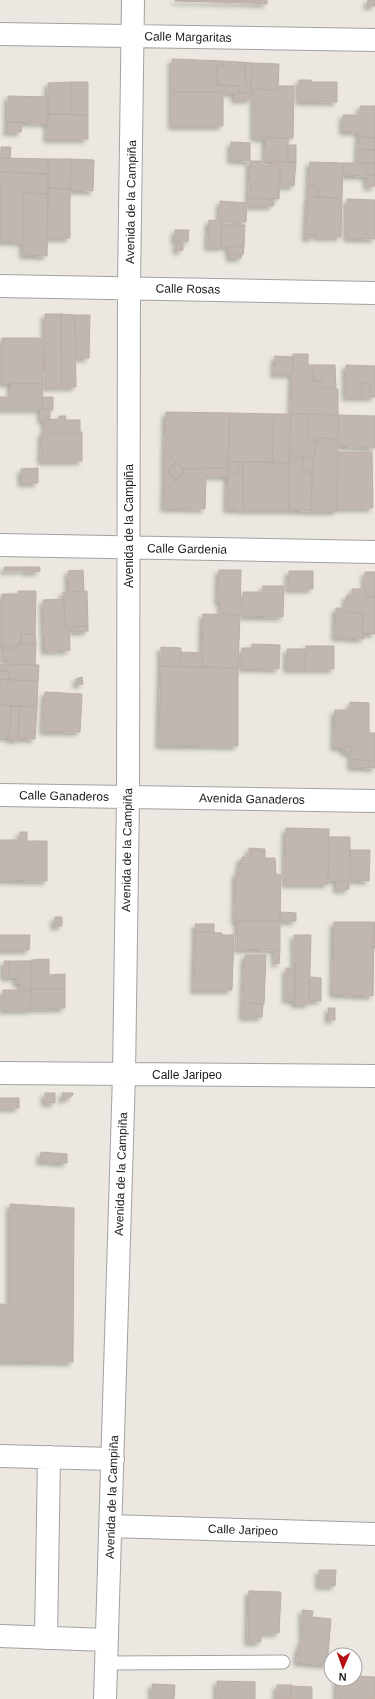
<svg xmlns="http://www.w3.org/2000/svg" width="375" height="1699" viewBox="0 0 375 1699" font-family="Helvetica,sans-serif">
<style>
.building{fill:#c0b7b1;stroke:#bcaea5;filter:url(#shadow)}
.lines{fill:none;stroke-linecap:round;stroke-linejoin:round}
.lane-casing{stroke:#a2a2a2;stroke-width:15}
.street-casing{stroke:#a2a2a2;stroke-width:24}
.lane{stroke:#fff;stroke-width:13}
.street{stroke:#fff;stroke-width:22}
.labels{text-anchor:middle;dominant-baseline:central;stroke-width:4;stroke-linejoin:round;paint-order:stroke}
.street-label{font-size:12px;fill:#1b1b1b;stroke:#fff}
</style>
<defs>
<filter id="shadow"><feDropShadow dx="-3.5" dy="3.5" stdDeviation="2" flood-color="#0004"/></filter>
</defs>
<rect width="100%" height="100%" fill="#ece8e1"/>
<path class="building" d="M175,0H251V3L175,1Z
M251,0H267V4L251,3Z
M368,0H375V6H367Z
M172,59L223,61V66H217V85L239,86V93L172,92Z
M223,61L239,62V66L245,65V85H251V93H239V86L217,85V66H223Z
M239,62L252,63L251,85H245V65L239,66Z
M252,63L279,64L278,90L251,89Z
M299,80H311V82H337V102L299,101Z
M71,82V114H48V83Z
M71,82H88V115H71Z
M279,86H294L293,138H254V89L278,90Z
M172,92H223V126H172Z
M235,93H251V99L235,100Z
M8,96L48,97V123L8,122Z
M360,106H375V138L359,137V132L343,131V115H360Z
M48,114L88,115V139H47Z
M8,122H22L21,132H7Z
M266,137L288,138V162L265,161Z
M359,137L375,138V150L358,149Z
M231,142L250,143V161L231,160Z
M288,145H296V162H288Z
M1,147H11L10,158H1Z
M358,149L375,150V163H358Z
M1,158L48,159V174L1,172Z
M48,159H71L70,189L48,188Z
M71,159L94,160L93,191L70,190Z
M250,161H263V165H280L279,199L249,198Z
M274,161L296,162L294,186H280V165H274Z
M310,162L343,163L342,198L318,197V186H309Z
M343,163H366V176L342,175Z
M366,163H375V175H366Z
M1,172L48,174V194L23,193V242L0,241Z
M367,175H375V186L367,187Z
M309,186H318V197H309Z
M48,188L70,189V238H47Z
M23,193L48,194L47,256L23,255Z
M308,197L342,198L341,237H317V234H306Z
M249,198L274,199L273,206H249Z
M347,199L375,200V239L347,238Z
M220,201L247,203L246,222H222L221,247H208L209,220L220,221Z
M222,224L245,225L244,247L221,246Z
M175,230H189L188,242L175,241Z
M306,234H313V238H306Z
M183,243V250L177,251L176,244Z
M229,246L244,247L243,255L229,254Z
M230,254L241,255V258H230Z
M45,314H61L62,387H45Z
M61,314L75,315L76,387H62Z
M75,315H90L89,358H76Z
M2,338H42L43,384L2,383Z
M43,354H45L44,371H42Z
M293,354H308V365H313V381H322V388L338,389V415L291,414Z
M275,356L293,357L292,374H274Z
M313,365H335L336,388H322V381H313Z
M346,365L375,366V397H370V383H362L361,397H346Z
M11,383L43,384L42,409H0V397H11Z
M362,383H370V397H361Z
M42,397H53V410L42,409Z
M41,409L50,410V420H41Z
M166,412L230,413L228,468L183,469L179,464H176V462L173,461L171,456H165Z
M230,413L274,414L272,462H228Z
M274,414H290V463L272,462Z
M290,414H308V440L316,441L315,456H289Z
M308,414L338,415V439L316,438V441L308,440Z
M338,415L375,416V448L338,446Z
M59,416H66L65,420H80V432H45V420L59,419Z
M42,432H82V461H41Z
M316,438L338,439L337,511H311L313,456H315Z
M338,452H372L373,508H337Z
M165,456H171L173,461L176,462V464L170,467L169,472L170,476L177,478V480H174V483H171L170,486L165,485Z
M289,456H303L302,472H312L311,511L289,510Z
M303,456H313L312,472H302Z
M228,462H243V468H237L236,473L243,474V510L227,509Z
M243,462L290,463L289,510H243Z
M169 471a7 7 0 1 1 14 0a7 7 0 1 1-14 0Z
M38,468V483H22L21,469Z
M228,468V476H206L205,509L164,508L165,485L170,486L171,483H174V480H177V478L181,477L184,472L183,469Z
M237,468H243V474L236,473Z
M4,567H32V572H26V570L4,571Z
M32,567H40V571L32,572Z
M83,570L84,591L69,592L68,571Z
M219,570H241L240,615L221,614V601L218,602Z
M289,571H313V589H288Z
M365,572H375V597H365Z
M263,586H284L283,617L243,616V592H263Z
M352,589H365V597H375V634L362,633L363,613L346,612V596H352Z
M18,591H36L35,634H21V643L15,648H9L2,643V594H18Z
M87,591L88,626L65,627L63,592Z
M64,599L65,627H69L70,650L45,651L43,600Z
M336,608H346V612L363,613L362,633H364V639L335,637Z
M203,614L240,615L238,668L202,667Z
M88,626V631L74,632V627Z
M21,634H35L36,643L20,644Z
M36,643L35,665L7,664L8,659H3L4,644L9,648H15L20,644Z
M252,644L280,645L279,669L242,668V648H252Z
M306,646H334V669H305Z
M161,647L181,648L180,667L161,666Z
M287,649H305V669H287Z
M181,652L203,653L202,667H180Z
M0,664L39,665L38,681L9,680V671H0Z
M161,666L238,668V746L159,745Z
M0,671H9V680L0,679Z
M82,677L83,684L77,685L76,679Z
M0,679L38,681L37,707L0,705Z
M45,692L82,694L80,732L43,731Z
M350,702L369,703V733H375V760H372V761L351,759L352,746H347V748L334,747L335,710H350Z
M0,705L11,706L9,737H0Z
M11,706H20L18,740L9,739Z
M20,706L37,707L35,739L18,738Z
M347,746H352V753L344,752V748H347Z
M351,759L372,761V760H375V768L351,767Z
M286,828L329,829L328,884H285Z
M20,832H27V841H47V881L0,880V840H20Z
M329,837H350V880H328Z
M249,848L265,849V851H251V857H249Z
M350,850H370L369,881L350,880Z
M251,851H265V858H275L276,874L281,875L280,921H235L236,873H239L240,860H242V857H251Z
M337,880H349V889L337,890Z
M280,912L296,913V921H280Z
M55,917H62V926H54Z
M238,921H280V950L237,949Z
M334,922H374L373,996L333,994Z
M374,922H375V948H373Z
M195,924H214V932H196Z
M196,932L222,933V935H234L232,990H194Z
M0,935H30L29,950H0Z
M294,935H311L309,1004H295Z
M275,950H280L279,964L275,963Z
M245,955H266L264,1004L243,1003Z
M49,959V975L65,974V989H31V960Z
M4,961H9V977H4Z
M9,961H31V990H21V983H16L17,977H9Z
M286,968H296L295,1000H286Z
M310,977L321,978V1001L309,1000Z
M31,989H65V1008L30,1009Z
M3,990H31L30,1010H3Z
M243,1003L263,1004L262,1017H243Z
M328,1008H335V1020H329Z
M45,1093H55V1103H45Z
M62,1093H73V1095L63,1101Z
M0,1098H19V1108H0Z
M41,1152L67,1154V1163L40,1161Z
M10,1204L74,1208L73,1362L0,1361V1304L10,1305Z
M319,1570H336L335,1586H319Z
M249,1591L281,1592L279,1633H261V1642H248Z
M302,1610L313,1611L312,1617L331,1619L327,1665L297,1662L298,1651L303,1637Z
M355,1676L375,1677V1699H337V1679H355Z
M217,1681L255,1682V1699H217Z
M152,1684L175,1685L174,1699H152Z
M277,1685H292L290,1696H277Z
M291,1686L312,1687V1699H290Z
M275,1696H290V1699H275Z"/>
<g class="lines">
<defs>
<path id="lane" d="M106,1663L283,1662"/>
<path id="street" d="M0,34L375,40
M0,286L375,293
M0,545L375,552
M0,795L375,801
M0,1073L375,1076
M0,1456L113,1459
M111,1526L375,1534
M0,1636L106,1640
M46,1638L49,1457
M105,1699L124,1075L128,798L129,287L133,0"/>
</defs>
<use href="#lane" class="lane-casing"/>
<use href="#street" class="street-casing"/>
<use href="#lane" class="lane"/>
<use href="#street" class="street"/>
</g>
<g class="labels">
<g class="street-label">
<text transform="translate(188 37) rotate(1)">Calle Margaritas</text>
<text transform="translate(131 202) rotate(-89)">Avenida de la Campiña</text>
<text transform="translate(188 289) rotate(1)">Calle Rosas</text>
<text transform="translate(129 526) rotate(-90)">Avenida de la Campiña</text>
<text transform="translate(187 549) rotate(1)">Calle Gardenia</text>
<text transform="translate(64 796) rotate(1)">Calle Ganaderos</text>
<text transform="translate(252 799) rotate(1)">Avenida Ganaderos</text>
<text transform="translate(127 850) rotate(-89)">Avenida de la Campiña</text>
<text x="187" y="1075">Calle Jaripeo</text>
<text transform="translate(121 1174) rotate(-88)">Avenida de la Campiña</text>
<text transform="translate(112 1497) rotate(-88)">Avenida de la Campiña</text>
<text transform="translate(243 1530) rotate(2)">Calle Jaripeo</text>
</g>
</g>
<g transform="translate(343 1667) rotate(182)"><circle r="19" fill="#ffffff" stroke="#a4a4a4"/>
<path d="M0-3L7 15L0 10L-7 15Z" fill="#b60f13"/>
<text y="-6" font-size="11" font-weight="bold" text-anchor="middle" fill="#1b1b1b">N</text>
</g>
</svg>
